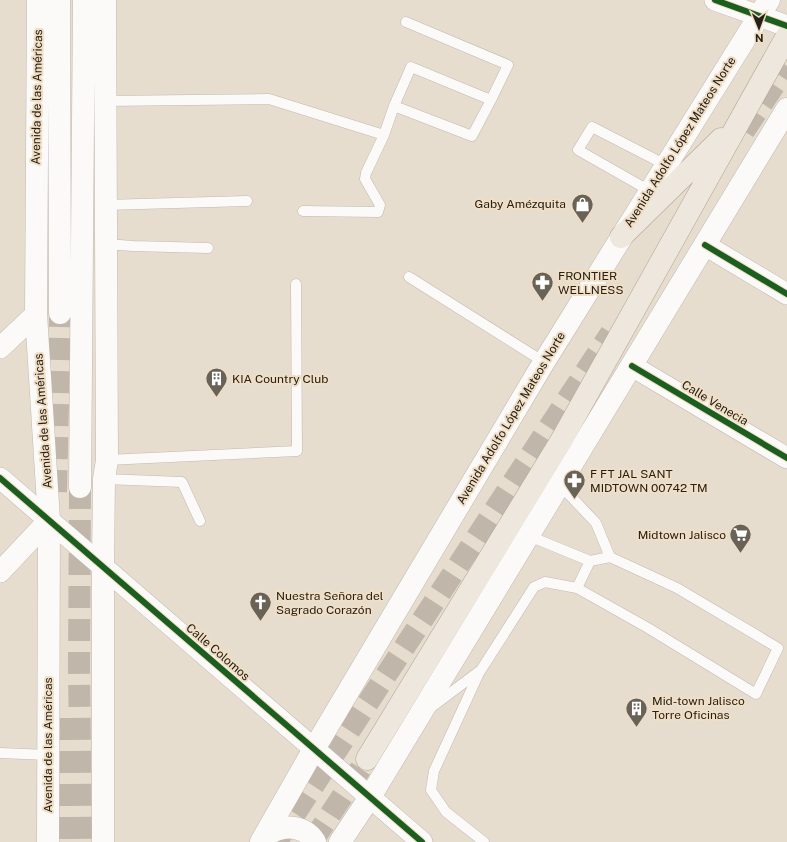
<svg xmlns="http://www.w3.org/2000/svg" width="787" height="842" viewBox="0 0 787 842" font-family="'Public Sans',sans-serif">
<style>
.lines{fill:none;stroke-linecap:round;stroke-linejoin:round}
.secondary-tunnel{stroke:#c0b7aa;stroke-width:22;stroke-dasharray:22 11;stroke-linecap:butt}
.primary-tunnel{stroke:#c0b7aa;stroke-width:22;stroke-dasharray:22 11;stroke-linecap:butt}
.lane-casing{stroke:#c1b9af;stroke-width:11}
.street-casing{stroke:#c1b9af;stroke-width:22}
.secondary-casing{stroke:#c1b9af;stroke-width:23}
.primary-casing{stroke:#b2a48f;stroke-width:23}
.lane{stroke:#fbfaf8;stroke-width:10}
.street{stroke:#fbfaf8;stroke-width:21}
.secondary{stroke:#fbfaf8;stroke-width:22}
.primary{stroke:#eee7dd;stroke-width:22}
.cycleway-casing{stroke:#f0dec5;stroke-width:8}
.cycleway{stroke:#1b5e20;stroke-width:6}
.labels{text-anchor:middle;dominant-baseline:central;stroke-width:4;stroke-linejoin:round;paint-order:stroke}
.street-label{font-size:12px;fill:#262017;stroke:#f0dec5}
.poi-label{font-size:12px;fill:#262017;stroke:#f0dec5;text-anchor:start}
</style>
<rect width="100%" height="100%" fill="#e6ddcf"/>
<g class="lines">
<path class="secondary-tunnel" d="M80,487L79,665L81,842
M56,492L60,313
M59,718L60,842"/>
<path class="primary-tunnel" d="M744,131L787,66
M277,841L611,333
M312,842L367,759"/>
<defs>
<path id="lane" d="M105,101L269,99L384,135L366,173L365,179L380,205L378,212L303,211
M394,106L472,136L491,100
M384,135L394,106L411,67L491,100L508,65L406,22
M650,191L578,150L592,127L666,165
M105,205L247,201
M106,244L133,246L208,248
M409,277L544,362
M107,460L297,451L296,284
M104,479L182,482L200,521
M560,485L596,523L610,557
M577,588L590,561
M480,671L434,771L431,790L446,812L484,842
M433,706L481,670L534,587L545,582L577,588L648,628L756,694L778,648L677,588L610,557L590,561L529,536
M0,753L49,755"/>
<path id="street" d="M715,0L787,26
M705,245L787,294
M0,348L36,314
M632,366L787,458
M0,478L422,842
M0,572L49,520"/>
<path id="secondary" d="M38,0L36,314L49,520L48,842
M59,0L60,313
M80,487L84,0
M262,840C276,824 303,822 315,842
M103,842V567L104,479L107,460L105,0
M261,842L314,749L544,362L769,0
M340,842L370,797L787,109"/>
<path id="primary" d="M621,237L721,139
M367,759L561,441L787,36"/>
</defs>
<use href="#lane" class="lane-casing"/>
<use href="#street" class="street-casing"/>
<use href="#secondary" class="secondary-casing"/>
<use href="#primary" class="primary-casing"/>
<use href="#lane" class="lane"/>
<use href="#street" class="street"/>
<use href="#secondary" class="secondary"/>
<use href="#primary" class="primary"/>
<defs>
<path id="cycleway" d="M715,0L787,26
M705,245L787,294
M632,366L787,458
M0,478L422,842"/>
</defs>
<use href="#cycleway" class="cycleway-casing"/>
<use href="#cycleway" class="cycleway"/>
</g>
<defs>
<symbol id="shop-pin" viewBox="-11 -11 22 30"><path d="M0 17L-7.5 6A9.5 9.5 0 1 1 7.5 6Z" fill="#696257" stroke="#f0dec5"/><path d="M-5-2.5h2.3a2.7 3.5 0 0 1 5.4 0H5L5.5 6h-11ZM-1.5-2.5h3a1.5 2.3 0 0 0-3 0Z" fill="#fff"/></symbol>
<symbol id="pharmacy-pin" viewBox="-11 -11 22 30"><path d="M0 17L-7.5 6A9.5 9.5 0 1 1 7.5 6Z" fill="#696257" stroke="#f0dec5"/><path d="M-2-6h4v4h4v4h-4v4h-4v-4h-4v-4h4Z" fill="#fff"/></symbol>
<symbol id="building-pin" viewBox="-11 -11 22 30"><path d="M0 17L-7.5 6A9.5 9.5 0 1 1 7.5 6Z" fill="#696257" stroke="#f0dec5"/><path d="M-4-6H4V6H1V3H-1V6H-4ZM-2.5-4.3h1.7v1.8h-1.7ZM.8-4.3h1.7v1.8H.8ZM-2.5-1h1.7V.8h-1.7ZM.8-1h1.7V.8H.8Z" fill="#fff"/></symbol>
<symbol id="supermarket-pin" viewBox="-11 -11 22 30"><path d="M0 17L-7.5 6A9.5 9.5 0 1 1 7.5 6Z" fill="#696257" stroke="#f0dec5"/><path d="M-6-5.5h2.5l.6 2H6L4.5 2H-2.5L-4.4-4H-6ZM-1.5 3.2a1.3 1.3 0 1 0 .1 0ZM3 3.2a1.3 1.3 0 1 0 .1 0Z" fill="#fff"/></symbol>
<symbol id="church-pin" viewBox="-11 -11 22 30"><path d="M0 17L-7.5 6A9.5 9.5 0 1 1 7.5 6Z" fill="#696257" stroke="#f0dec5"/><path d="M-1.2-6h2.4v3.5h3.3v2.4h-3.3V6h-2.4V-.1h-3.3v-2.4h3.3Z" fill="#fff"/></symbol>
</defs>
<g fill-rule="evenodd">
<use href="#shop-pin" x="570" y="192" width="25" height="34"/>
<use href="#pharmacy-pin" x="530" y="270" width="25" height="34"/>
<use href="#building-pin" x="204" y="366" width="25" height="34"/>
<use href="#pharmacy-pin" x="562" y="468" width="25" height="34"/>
<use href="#supermarket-pin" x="728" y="522" width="25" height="34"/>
<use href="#church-pin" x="248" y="590" width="25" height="34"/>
<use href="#building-pin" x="624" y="696" width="25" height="34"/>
</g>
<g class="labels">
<g class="street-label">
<text transform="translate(37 97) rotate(-89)">Avenida de las Américas</text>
<text transform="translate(680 142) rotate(-58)">Avenida Adolfo López Mateos Norte</text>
<text transform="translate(715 403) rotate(31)">Calle Venecia</text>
<text transform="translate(511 418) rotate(-59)">Avenida Adolfo López Mateos Norte</text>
<text transform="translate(43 421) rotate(-94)">Avenida de las Américas</text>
<text transform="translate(218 652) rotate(41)">Calle Colomos</text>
<text transform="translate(48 745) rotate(-90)">Avenida de las Américas</text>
</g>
<g class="poi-label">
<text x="566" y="204" text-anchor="end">Gaby Amézquita</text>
<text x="558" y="276">FRONTIER<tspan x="558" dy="14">WELLNESS</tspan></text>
<text x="232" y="379">KIA Country Club</text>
<text x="590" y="474">F FT JAL SANT<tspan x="590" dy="14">MIDTOWN 00742 TM</tspan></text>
<text x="726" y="535" text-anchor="end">Midtown Jalisco</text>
<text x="276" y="596">Nuestra Señora del<tspan x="276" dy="14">Sagrado Corazón</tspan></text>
<text x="652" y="701">Mid-town Jalisco<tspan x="652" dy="14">Torre Oficinas</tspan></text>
</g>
</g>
<g transform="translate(759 28) rotate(179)" stroke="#f0dec5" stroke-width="3" paint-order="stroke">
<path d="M0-3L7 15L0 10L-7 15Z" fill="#262017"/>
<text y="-6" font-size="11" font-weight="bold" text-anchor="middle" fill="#262017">N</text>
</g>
</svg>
